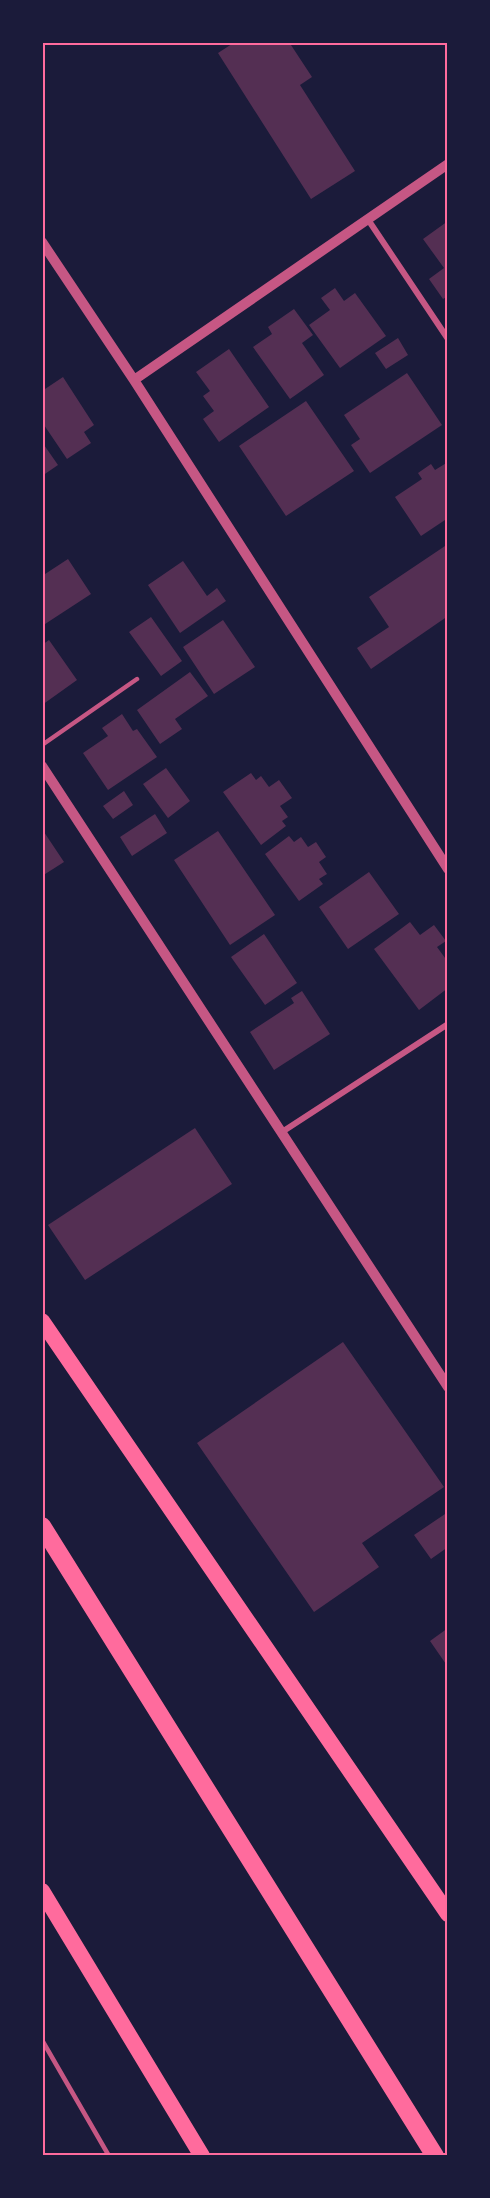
<svg xmlns="http://www.w3.org/2000/svg" width="490" height="2198" viewBox="0 0 490 2198" font-family="Helvetica,sans-serif">
<style>
.building{fill:#542f53}
.lines{fill:none;stroke-linecap:round;stroke-linejoin:round}
.service{stroke:#c65784;stroke-width:4.5}
.minor{stroke:#c65784;stroke-width:6}
.tertiary{stroke:#c65784;stroke-width:10}
.trunk{stroke:#ff6b9d;stroke-width:16}
.motorway{stroke:#ff6b9d;stroke-width:18}
.neatline{fill:none;stroke:#ff6b9d;stroke-width:2}
</style>
<rect width="100%" height="100%" fill="#1b1b3a"/>
<path class="building" d="M235,42H289L312,77L300,85L355,171L311,199L218,53Z
M448,221V296L443,299L429,279L444,268L423,239Z
M335,288L344,301L355,293L386,336L340,368L309,325L330,310L321,298Z
M294,309L313,335L302,343L324,375L290,399L253,347L272,334L268,327Z
M398,338L408,355L386,369L375,353Z
M229,349L269,407L219,442L203,419L214,411L203,396L210,391L196,372Z
M407,373L442,425L370,473L351,445L360,439L344,415Z
M63,377L94,425L84,432L91,443L67,459L42,422V391Z
M306,401L354,471L286,516L239,446Z
M42,442L58,465L42,476Z
M448,462V518L421,536L395,497L422,479L418,473L431,464L435,470Z
M448,544V616L371,669L357,648L389,627L369,597Z
M68,559L91,594L42,626V576Z
M183,561L207,596L217,588L226,601L180,633L148,585Z
M151,617L182,661L161,676L129,632Z
M223,620L255,667L214,694L183,647Z
M49,640L77,680L42,705V645Z
M190,672L208,696L175,719L182,729L160,744L137,710Z
M122,714L133,731L137,729L157,757L108,790L83,753L108,736L102,728Z
M166,768L190,801L168,818L143,784Z
M251,773L256,780L261,776L269,787L279,780L292,798L280,806L288,817L282,821L286,826L261,845L223,792Z
M124,791L133,805L113,819L103,806Z
M155,814L167,833L132,856L120,837Z
M42,829L64,862L42,876Z
M218,831L275,915L230,945L174,860Z
M289,836L294,842L301,837L308,847L316,842L326,857L319,862L327,874L319,879L323,884L299,901L265,854Z
M369,872L399,914L348,949L319,907Z
M410,922L420,935L434,925L446,941L437,947L448,962V988L419,1010L374,949Z
M264,934L297,983L265,1005L231,957Z
M302,991L330,1034L274,1070L250,1032L294,1003L291,998Z
M195,1128L232,1184L85,1280L48,1225Z
M343,1342L444,1487L362,1543L379,1567L314,1612L197,1443Z
M448,1512V1547L431,1559L414,1535Z
M448,1628V1667L430,1641Z"/>
<g class="lines">
<path class="service" d="M42,745L137,679
M42,2040L109,2156"/>
<path class="minor" d="M369,221L448,339
M282,1132L448,1024"/>
<path class="tertiary" d="M42,242L134,380L448,869
M134,380L448,164
M42,766L448,1387"/>
<path class="trunk" d="M42,1321L448,1914
M42,1891L202,2156"/>
<path class="motorway" d="M42,1526L435,2156"/>
</g>
<rect width="490" height="2198" fill="none" stroke="#1b1b3a" stroke-width="87"/>
<rect x="44" y="44" width="402" height="2110" class="neatline"/>
</svg>
